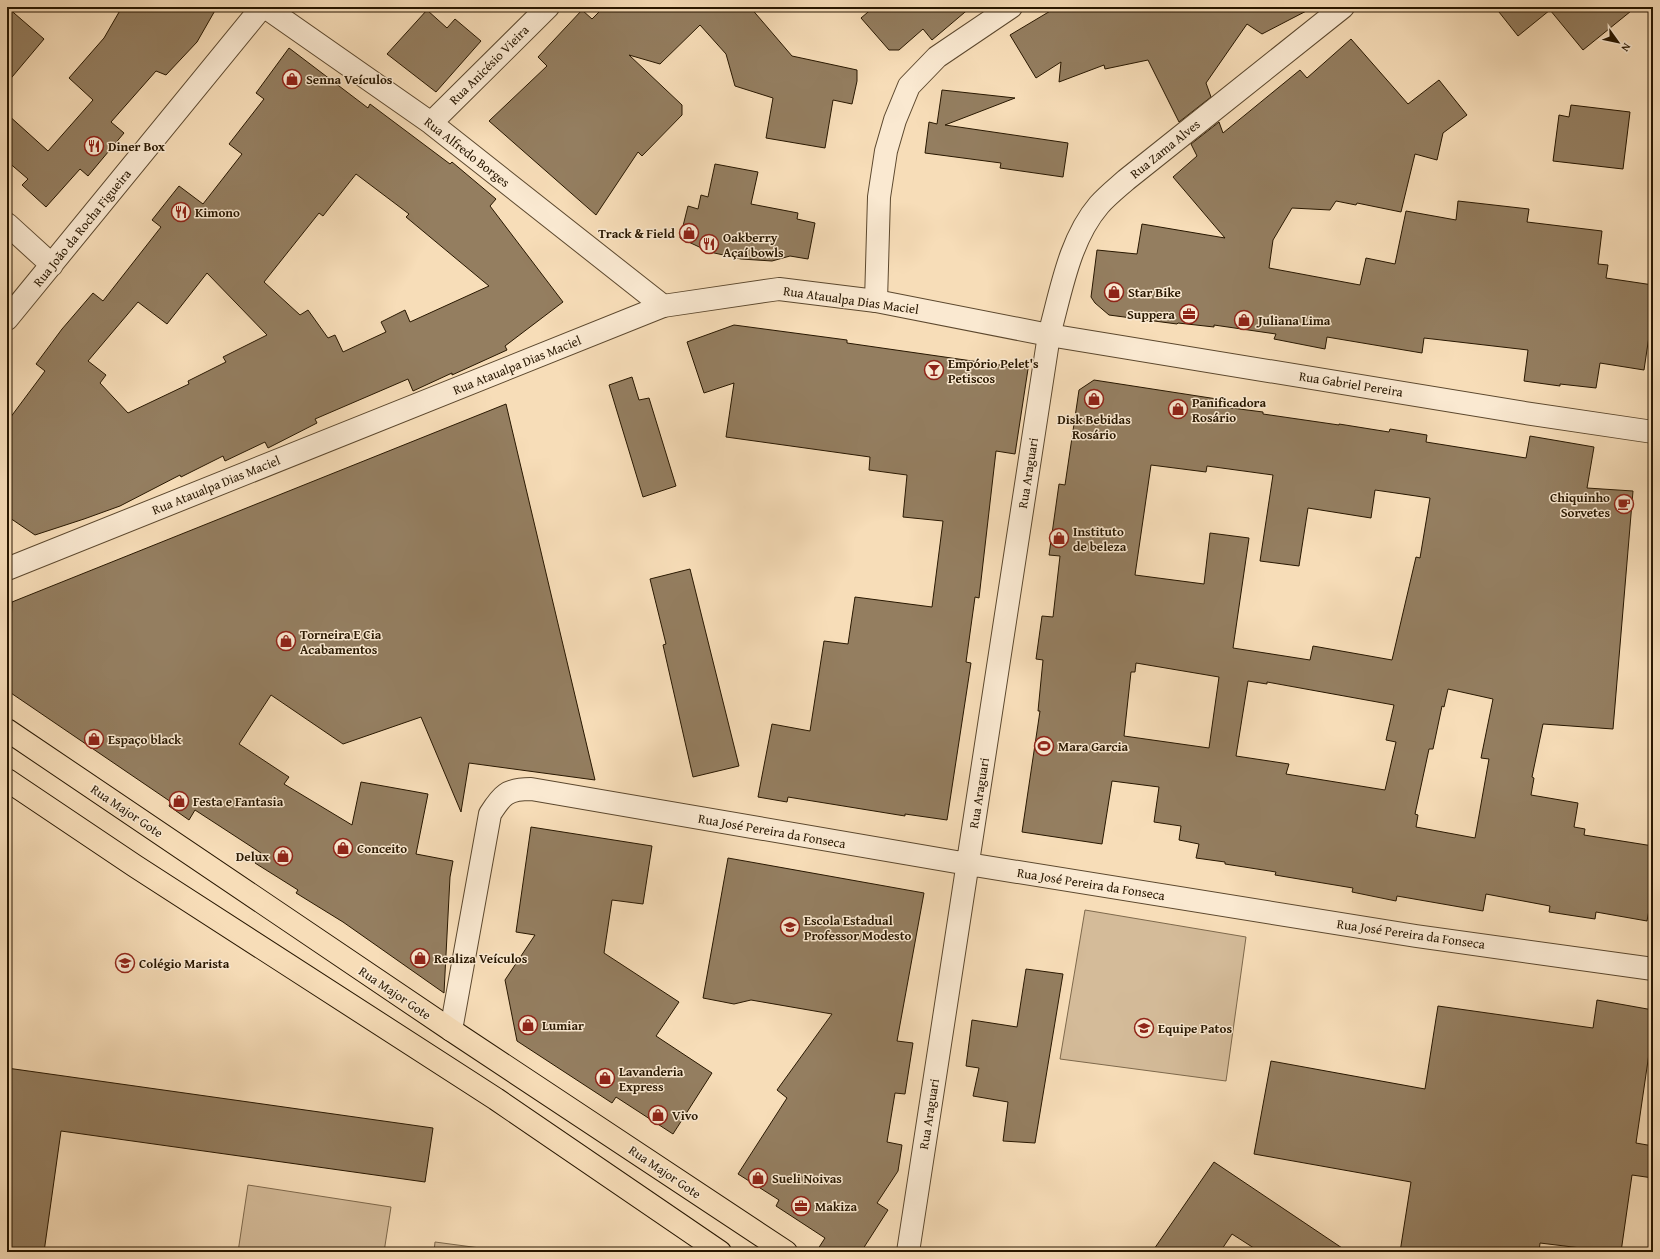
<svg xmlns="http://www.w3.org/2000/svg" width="1660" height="1259" viewBox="0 0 1660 1259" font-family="'Gentium Book Plus',serif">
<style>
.green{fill:#d4bb99;stroke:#7e694c}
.building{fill:#947e60;stroke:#281700;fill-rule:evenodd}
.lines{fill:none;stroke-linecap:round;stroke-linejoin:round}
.minor-casing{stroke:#5c482e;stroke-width:24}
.tertiary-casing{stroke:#5c482e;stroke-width:24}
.primary-casing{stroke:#281700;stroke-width:24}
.minor{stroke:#fae9d1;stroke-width:22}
.tertiary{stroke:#fae9d1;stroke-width:22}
.primary{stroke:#f7ddb8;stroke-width:22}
.labels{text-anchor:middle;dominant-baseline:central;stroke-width:3;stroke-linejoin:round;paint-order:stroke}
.street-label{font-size:13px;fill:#281700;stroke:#fae9d1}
.poi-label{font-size:13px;font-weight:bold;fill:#281700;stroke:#fae9d1;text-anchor:start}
</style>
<rect width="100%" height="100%" fill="#f7ddb8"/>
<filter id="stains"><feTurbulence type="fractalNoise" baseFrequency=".005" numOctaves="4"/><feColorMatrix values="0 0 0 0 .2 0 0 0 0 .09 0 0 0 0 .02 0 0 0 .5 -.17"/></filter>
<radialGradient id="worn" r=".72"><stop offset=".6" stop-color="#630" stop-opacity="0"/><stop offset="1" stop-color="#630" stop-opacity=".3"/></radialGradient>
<path class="green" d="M1085,910L1246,937L1226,1081L1060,1059Z
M248,1185L391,1207L384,1252H238Z
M435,1242L510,1252H434Z"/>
<path class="building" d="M7,7L44,39L7,83Z
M122,7H217L197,42L166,75L156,71L111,122L124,133L88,176L80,169L46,207L22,185L28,179L7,161V114L48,151L93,100L69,78L104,38Z
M604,7H750L792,56L857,70V81L852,104L833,100L825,148L766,138L773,98L735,86L726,54L700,25L660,64L629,55L682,105V115L642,156L638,152L596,215L489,121L547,66L538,57L582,10L592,19Z
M874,7H971L932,40L923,29L899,50H889L861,18Z
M1057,7H1314L1262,34L1247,24L1206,83L1211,97L1179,122L1148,60L1105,69L1104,65L1059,82L1061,62L1036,78L1010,35Z
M1495,7H1636L1583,50L1550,10L1518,36Z
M427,10L447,28L455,19L481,41L436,92L387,54Z
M1351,39L1408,104L1439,80L1467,115L1443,133L1437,160L1415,154L1401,212L1357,203L1356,205L1336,201L1330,210L1292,208L1273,240L1269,268L1360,285L1366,258L1395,264L1406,211L1456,220L1458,201L1529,209L1527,222L1602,231L1598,264L1608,265L1606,278L1653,285V309L1644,370L1600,363L1596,388L1560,384V386L1524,381L1528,350L1424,338L1422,353L1327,337L1325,349L1274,339L1276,334L1214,325V327L1178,323L1177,324L1109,315L1095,303L1091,297L1097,250L1137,254L1142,224L1225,238L1173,177L1197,156L1191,144L1219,122L1223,133L1300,70L1307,78Z
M289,48L368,108L370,104L450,164L452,162L496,199L490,206L563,302L505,346L507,350L452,375V373L413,391L408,379L315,419L317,423L268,448L265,442L225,461L223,456L181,477L180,475L120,506L84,519L35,535L7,516V422L45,371L36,364L62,329L93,293L103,301L161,227L152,220L179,186L203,204L242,154L229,144L264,99L256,93ZM356,174L409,214L406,217L489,286L410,322L405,310L381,322L386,332L343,352L335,335L328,338L308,310L300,315L264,282L319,213L323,216ZM207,273L267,335L223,357L226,362L188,381L189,384L128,413L100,383L106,375L88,361L138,302L167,324Z
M942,90L1015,98L945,125L1068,143L1063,177L1000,168L1001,163L925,153L929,122L937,124Z
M1571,105L1630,112L1623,169L1553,161L1559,115L1569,117Z
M715,164L758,172L751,204L798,213L797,219L815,223L808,259L790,256L772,261L741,259L710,252L680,238L688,206L698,209L701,195L708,197Z
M734,325L847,340V343L1028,369L1015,454L996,451L979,598L975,597L966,662L971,663L947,820L905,814V816L788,797L787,802L758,797L772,724L810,731L824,641L848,644L855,597L932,607L943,521L903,517L907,475L869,470L870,457L726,437L734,383L704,393L687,342Z
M632,377L639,400L649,398L676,486L643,497L609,385Z
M1094,380L1217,399L1216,406L1263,412V414L1339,425V424L1389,432L1390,429L1427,435L1426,442L1526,458L1530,436L1594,447L1587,488L1633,491L1613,729L1543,724L1532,777L1534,778L1531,795L1578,803L1574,827L1585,829L1584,835L1653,846V888L1647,921L1596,912L1595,919L1549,912L1550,906L1486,894L1483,911L1397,896L1396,901L1352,892L1353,888L1275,875L1276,872L1225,864V862L1196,858L1199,844L1179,840L1181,826L1154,822L1159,787L1112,781L1102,844L1022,832L1040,711H1038L1043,660L1036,659L1042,616L1053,617L1060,556L1049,555L1059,484L1065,485L1079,390ZM1151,465L1206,472L1207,466L1273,475L1260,561L1299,566L1308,508L1371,518L1375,490L1430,498L1420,558L1416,557L1392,660L1313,646L1310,660L1233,648L1249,538L1210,533L1204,584L1135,575ZM1136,663L1219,677L1209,748L1124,736L1131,672H1135ZM1248,681L1267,684V682L1394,705L1386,740L1396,742L1385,790L1286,774L1289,764L1236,756ZM1448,689L1493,699L1481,758L1489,759L1475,838L1416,827L1418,815L1415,814L1429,749H1433L1442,706L1444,707Z
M506,404L595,780L469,763L461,812L421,717L343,744L271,695L239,744L289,777L284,784L352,825L361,782L428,794L416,854L453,861L450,877L444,993L343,922L296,893L298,890L255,863L261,853L195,810L189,820L169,806L171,802L8,691L12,602Z
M690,569L739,766L693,777L663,645L666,644L650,579Z
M531,827L652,846L643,904L612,900L604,953L679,1002L656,1036L712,1073L673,1134L616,1097L612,1103L517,1041L505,980L535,935L516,932Z
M728,858L924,893L897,1041L913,1043L905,1094L895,1093L887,1142L902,1145L898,1171L877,1203L888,1210L861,1252H816L825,1238L776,1206L779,1200L738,1174L787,1098L777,1090L832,1014L751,1000L734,1004L703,998Z
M1026,969L1063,974L1035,1143L1003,1141L1008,1102L973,1096L979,1068L966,1066L972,1020L1017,1027Z
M1597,1000L1653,1010V1026L1636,1143L1653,1146V1178L1632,1175L1621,1252H1589V1249L1540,1243L1539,1252H1400L1411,1182L1254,1154L1271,1061L1425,1089L1438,1006L1593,1028Z
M7,1068L433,1128L425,1182L61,1131L44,1252H7Z
M1214,1162L1348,1252H1260L1232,1234L1220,1252H1152Z"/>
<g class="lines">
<defs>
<path id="minor" d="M265,7L431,123L663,306
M431,123L548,7
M7,224L52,265
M876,301L879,197L886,151L895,120L909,86L937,57L1011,7
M7,319L262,7
M451,1030L490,814C502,795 507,789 531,789L968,864L1416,936L1653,969
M908,1252L1049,335C1061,292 1069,240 1099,205C1107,196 1117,188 1126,180L1343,7"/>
<path id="tertiary" d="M7,569L663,306L779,289L876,301L1049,335L1525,413L1653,432"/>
<path id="primary" d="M7,730L451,1030L786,1252
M7,780L135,866L496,1099L720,1252"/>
</defs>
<use href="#minor" class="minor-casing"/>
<use href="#tertiary" class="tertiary-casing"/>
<use href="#primary" class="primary-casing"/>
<use href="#minor" class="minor"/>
<use href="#tertiary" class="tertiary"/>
<use href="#primary" class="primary"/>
</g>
<defs>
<symbol id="shop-ring" viewBox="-11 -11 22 22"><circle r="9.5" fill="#fae9d1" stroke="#8f2418" stroke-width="1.5"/><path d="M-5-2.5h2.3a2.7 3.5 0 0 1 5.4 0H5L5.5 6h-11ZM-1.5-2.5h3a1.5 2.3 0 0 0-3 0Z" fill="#8f2418"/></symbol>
<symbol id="restaurant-ring" viewBox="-11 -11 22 22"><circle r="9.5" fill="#fae9d1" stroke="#8f2418" stroke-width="1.5"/><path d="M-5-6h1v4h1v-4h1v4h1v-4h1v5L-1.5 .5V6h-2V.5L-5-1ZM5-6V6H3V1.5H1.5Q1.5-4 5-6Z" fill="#8f2418"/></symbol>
<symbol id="office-ring" viewBox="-11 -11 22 22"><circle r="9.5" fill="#fae9d1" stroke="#8f2418" stroke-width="1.5"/><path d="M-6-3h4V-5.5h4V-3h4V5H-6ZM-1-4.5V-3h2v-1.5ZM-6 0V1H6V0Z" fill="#8f2418"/></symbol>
<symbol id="bar-ring" viewBox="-11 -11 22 22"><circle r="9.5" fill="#fae9d1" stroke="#8f2418" stroke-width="1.5"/><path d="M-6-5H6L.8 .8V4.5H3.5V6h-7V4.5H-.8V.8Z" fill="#8f2418"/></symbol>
<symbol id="cafe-ring" viewBox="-11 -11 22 22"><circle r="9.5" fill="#fae9d1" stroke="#8f2418" stroke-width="1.5"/><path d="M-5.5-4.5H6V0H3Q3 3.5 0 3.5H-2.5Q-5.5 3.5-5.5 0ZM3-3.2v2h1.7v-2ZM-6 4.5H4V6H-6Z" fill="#8f2418"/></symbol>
<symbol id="stadium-ring" viewBox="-11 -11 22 22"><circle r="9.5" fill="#fae9d1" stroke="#8f2418" stroke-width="1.5"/><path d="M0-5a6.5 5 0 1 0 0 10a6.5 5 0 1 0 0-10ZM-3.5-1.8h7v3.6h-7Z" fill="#8f2418"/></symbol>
<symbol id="school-ring" viewBox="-11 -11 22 22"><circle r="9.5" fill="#fae9d1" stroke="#8f2418" stroke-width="1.5"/><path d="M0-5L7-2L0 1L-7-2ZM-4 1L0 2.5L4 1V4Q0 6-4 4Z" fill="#8f2418"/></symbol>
</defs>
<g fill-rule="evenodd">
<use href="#shop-ring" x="281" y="68" width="22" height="22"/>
<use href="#restaurant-ring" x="83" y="135" width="22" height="22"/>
<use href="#restaurant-ring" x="170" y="201" width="22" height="22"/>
<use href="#shop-ring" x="678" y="222" width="22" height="22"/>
<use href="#restaurant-ring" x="698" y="233" width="22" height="22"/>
<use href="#shop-ring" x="1103" y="281" width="22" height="22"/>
<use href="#office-ring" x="1178" y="303" width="22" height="22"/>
<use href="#shop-ring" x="1233" y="309" width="22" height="22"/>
<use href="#bar-ring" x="923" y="359" width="22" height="22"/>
<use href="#shop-ring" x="1083" y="388" width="22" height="22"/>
<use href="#shop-ring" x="1167" y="398" width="22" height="22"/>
<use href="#cafe-ring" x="1613" y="493" width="22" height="22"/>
<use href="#shop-ring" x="1048" y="527" width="22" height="22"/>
<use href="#shop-ring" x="275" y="630" width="22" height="22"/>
<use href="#shop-ring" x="83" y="728" width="22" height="22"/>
<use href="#stadium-ring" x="1033" y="735" width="22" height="22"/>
<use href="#shop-ring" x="168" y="790" width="22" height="22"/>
<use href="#shop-ring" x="332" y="837" width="22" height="22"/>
<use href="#shop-ring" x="272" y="845" width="22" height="22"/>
<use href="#school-ring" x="779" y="916" width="22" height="22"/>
<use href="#shop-ring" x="409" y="947" width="22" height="22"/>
<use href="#school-ring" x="114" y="952" width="22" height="22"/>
<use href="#shop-ring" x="517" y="1014" width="22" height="22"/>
<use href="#school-ring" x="1133" y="1017" width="22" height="22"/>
<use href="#shop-ring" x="594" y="1067" width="22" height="22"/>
<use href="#shop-ring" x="647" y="1104" width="22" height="22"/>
<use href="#shop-ring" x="747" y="1167" width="22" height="22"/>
<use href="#office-ring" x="790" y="1195" width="22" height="22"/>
</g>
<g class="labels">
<g class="street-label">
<text transform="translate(489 65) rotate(-45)">Rua Anicésio Vieira</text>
<text transform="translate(1165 149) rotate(-39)">Rua Zama Alves</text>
<text transform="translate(467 152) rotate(38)">Rua Alfredo Borges</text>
<text transform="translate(82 228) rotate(-51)">Rua João da Rocha Figueira</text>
<text transform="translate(851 300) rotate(8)">Rua Ataualpa Dias Maciel</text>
<text transform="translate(517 365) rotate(-22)">Rua Ataualpa Dias Maciel</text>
<text transform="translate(1351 384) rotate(9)">Rua Gabriel Pereira</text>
<text transform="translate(1028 473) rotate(-81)">Rua Araguari</text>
<text transform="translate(216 485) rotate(-22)">Rua Ataualpa Dias Maciel</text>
<text transform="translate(979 793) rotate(-81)">Rua Araguari</text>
<text transform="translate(127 811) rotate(34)">Rua Major Gote</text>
<text transform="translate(772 831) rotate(10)">Rua José Pereira da Fonseca</text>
<text transform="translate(1091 884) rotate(9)">Rua José Pereira da Fonseca</text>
<text transform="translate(1411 934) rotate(8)">Rua José Pereira da Fonseca</text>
<text transform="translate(395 993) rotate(34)">Rua Major Gote</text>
<text transform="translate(929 1114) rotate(-81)">Rua Araguari</text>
<text transform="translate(665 1172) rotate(34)">Rua Major Gote</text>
</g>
<g class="poi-label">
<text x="306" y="79">Senna Veículos</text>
<text x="108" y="146">Diner Box</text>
<text x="195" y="212">Kimono</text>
<text x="675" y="233" text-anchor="end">Track &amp; Field</text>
<text x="723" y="237">Oakberry<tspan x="723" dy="15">Açaí bowls</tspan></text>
<text x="1128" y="292">Star Bike</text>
<text x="1175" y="314" text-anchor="end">Suppera</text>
<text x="1258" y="320">Juliana Lima</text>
<text x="948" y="363">Empório Pelet's<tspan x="948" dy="15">Petiscos</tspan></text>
<text x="1192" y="402">Panificadora<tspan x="1192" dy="15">Rosário</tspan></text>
<text x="1094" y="419" text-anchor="middle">Disk Bebidas<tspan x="1094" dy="15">Rosário</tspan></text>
<text x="1610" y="497" text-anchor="end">Chiquinho<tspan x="1610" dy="15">Sorvetes</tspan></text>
<text x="1073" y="531">Instituto<tspan x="1073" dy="15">de beleza</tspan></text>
<text x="300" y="634">Torneira E Cia<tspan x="300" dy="15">Acabamentos</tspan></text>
<text x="108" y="739">Espaço black</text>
<text x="1058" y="746">Mara Garcia</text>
<text x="193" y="801">Festa e Fantasia</text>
<text x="357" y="848">Conceito</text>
<text x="269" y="856" text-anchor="end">Delux</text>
<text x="804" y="920">Escola Estadual<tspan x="804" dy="15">Professor Modesto</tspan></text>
<text x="434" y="958">Realiza Veículos</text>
<text x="139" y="963">Colégio Marista</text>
<text x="542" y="1025">Lumiar</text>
<text x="1158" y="1028">Equipe Patos</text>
<text x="619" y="1071">Lavanderia<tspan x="619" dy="15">Express</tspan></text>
<text x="672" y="1115">Vivo</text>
<text x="772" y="1178">Sueli Noivas</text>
<text x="815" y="1206">Makiza</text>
</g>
</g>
<rect width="1660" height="1259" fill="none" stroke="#f7ddb8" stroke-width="24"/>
<rect x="8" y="8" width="1644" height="1243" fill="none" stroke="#281700" stroke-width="2"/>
<rect x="12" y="12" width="1636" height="1235" fill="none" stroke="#281700"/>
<g transform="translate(1618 42) rotate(123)" stroke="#fae9d1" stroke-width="3" paint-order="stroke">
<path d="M0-3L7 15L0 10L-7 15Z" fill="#281700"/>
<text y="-6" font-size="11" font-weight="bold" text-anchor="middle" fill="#281700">N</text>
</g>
<rect width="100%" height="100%" filter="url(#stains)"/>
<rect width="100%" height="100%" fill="url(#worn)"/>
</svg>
